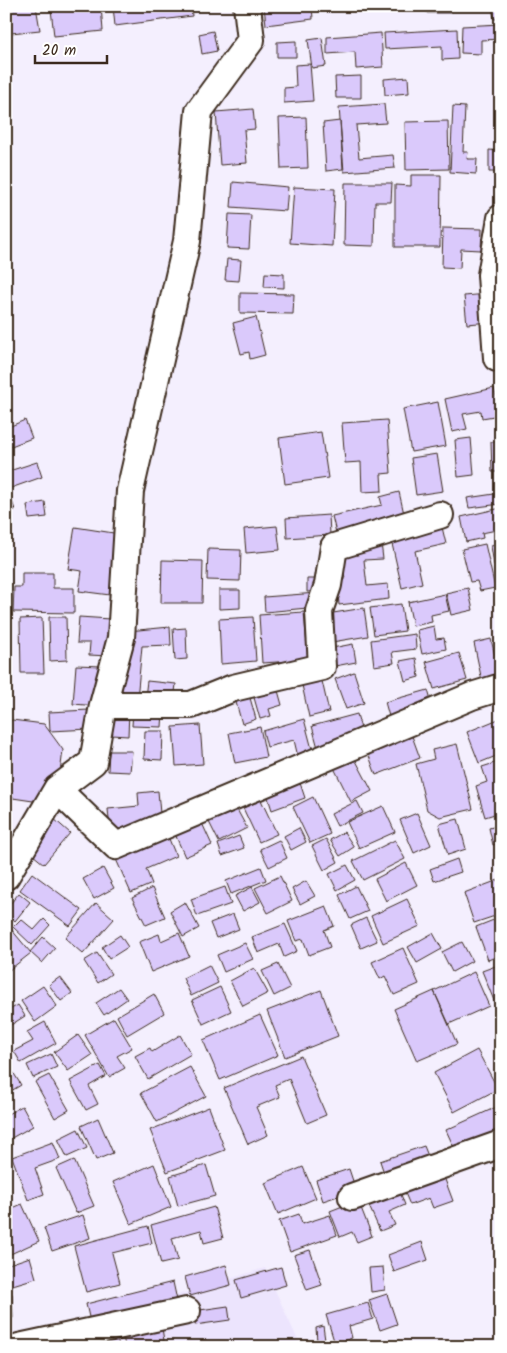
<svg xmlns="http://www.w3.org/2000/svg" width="507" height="1353" viewBox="0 0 507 1353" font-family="Kalam,sans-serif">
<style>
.built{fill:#ece4fd}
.building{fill:#dac9fb;stroke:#3b2a1e}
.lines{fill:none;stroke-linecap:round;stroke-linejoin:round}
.minor-casing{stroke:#3b2a1e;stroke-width:30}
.minor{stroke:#fff;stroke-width:26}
</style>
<rect width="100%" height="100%" fill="#f4effe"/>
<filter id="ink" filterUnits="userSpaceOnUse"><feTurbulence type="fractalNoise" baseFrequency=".02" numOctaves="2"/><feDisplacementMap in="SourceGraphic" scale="10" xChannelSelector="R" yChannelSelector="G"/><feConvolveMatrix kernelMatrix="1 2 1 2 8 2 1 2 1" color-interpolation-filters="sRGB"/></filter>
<g filter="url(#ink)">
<path class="built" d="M265,1268L301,1347H8Z"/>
<path class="building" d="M6,6H36L40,30L11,33Z
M45,6H101L103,31L54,36L51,9L45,10Z
M113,6H191L192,16L115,26Z
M264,6H312L313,19L266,25Z
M427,6H449L450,13H427Z
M492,6H501V19H494Z
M501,24V39L481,40V54L461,53L462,26Z
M457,29L458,59L442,60V46L385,49L384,33Z
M213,31L217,51L202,54L199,34Z
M381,33L383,67L356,69L355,52L327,54V37Z
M322,38L326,66L312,68L308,40Z
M296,41V57H277V42Z
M310,64L313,101L284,103V88L296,87L295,65Z
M361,76V98H336L335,77Z
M408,77L409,93L385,95L384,79Z
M384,104L386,123L356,125L359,158L393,155L395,168L344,172L339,107Z
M453,106L465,107L463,152H468L467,159H477L476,174L450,172Z
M253,109L255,129L244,130L247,163L220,165L216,112Z
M306,117L308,168L281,169L279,118Z
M340,121L343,169L326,171L323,123Z
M448,121L449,169L406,170L405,122Z
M489,150L501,151V172H489Z
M411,175H441L440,247H395V185L411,186Z
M233,182L288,187L286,211L231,207Z
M345,183H392L391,202H375L374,246L344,245Z
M294,187L335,189L332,246L290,243Z
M229,214L251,215L249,249L227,248Z
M443,228L482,229L481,250L461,249L460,268L442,267Z
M227,259L241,260L239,281L225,280Z
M265,273L284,274V288L264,287Z
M240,293L294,294L293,314L240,313Z
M487,294L490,322L467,324L464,296Z
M256,317L265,355L250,359L249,352L241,354L233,323Z
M494,388L500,415L482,418L481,411L463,414L467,429L452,432L445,399Z
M438,402L446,446L411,452L403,409Z
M25,420L32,438L6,448V428Z
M387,420L391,473L381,474L382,491L362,492L361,462L345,463L342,423Z
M321,432L328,478L285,484L279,438Z
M471,438L474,475L458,477L455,440Z
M491,442H501V472H492Z
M437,454L443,491L416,495L411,458Z
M37,462L42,477L8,489L15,510L6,513V472Z
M399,492L405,518L336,533L332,516L382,505L380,497Z
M501,493V504L469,508L467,498Z
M45,502L47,517L29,519L27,505Z
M501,508V529L482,533L483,538L466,542L461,517Z
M329,515L330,535L287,538L286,518Z
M441,523L446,544L415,551L422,583L402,588L390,535Z
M277,526L280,550L246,553L244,529Z
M75,527L120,534L110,595L79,591L82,571L68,569Z
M381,543L383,559L364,560L367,586L388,584L389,599L339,605L337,581L345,580L341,547Z
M485,544L495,588L480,591L477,581L470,582L462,549Z
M501,544V564L494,565L491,546Z
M208,549L241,550L240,581L207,580Z
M162,560L203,561L202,603H161Z
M501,568V585L499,586L495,569Z
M22,573H53V588H74V613L13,612L14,587H22Z
M307,579H319V591L307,592Z
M468,588L473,610L451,615L446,593Z
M219,590H240V608L219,609Z
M317,593L318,607L265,612L264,597Z
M445,594L449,611L431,615L432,622L413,626L408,602Z
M401,604L405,631L374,635L370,608Z
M364,608L368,636L326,643L321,615Z
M304,612L308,660L262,663L259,615Z
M49,617H66L67,660L50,661Z
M79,617L110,619L108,656L89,655L90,643H77Z
M253,617L256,661L221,664L219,619Z
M42,618L44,673H21L20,619Z
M434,626L436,639L444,638L446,649L422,654L417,630Z
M170,627L171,645L142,646L137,699L121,697L128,631Z
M186,628L187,659L175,660L173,629Z
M415,634L416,649L392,652L394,663L374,666L371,640Z
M491,639L500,677L482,681L474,643Z
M353,644L356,662L330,667L327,649Z
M459,653L467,680L434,689L426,662Z
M416,658L419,677L405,681L400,661Z
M76,665L101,666L98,706L73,704Z
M354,672L364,703L346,709L335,679Z
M147,681L176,684L174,700L145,697Z
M322,681L329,712L309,717L302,685Z
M277,687L282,705L269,709L271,716L260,719L253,694Z
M428,690L433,708L390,720L385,702Z
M248,691L256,719L242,724L234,695Z
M89,710L90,729L50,731L49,712Z
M113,711H129L128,736L111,735Z
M133,711L163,712L162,727L132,726Z
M357,714L363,736L318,748L312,726Z
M501,718V754L479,763L467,732Z
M304,719L313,753L298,757L294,740L267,747L263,731Z
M12,720L44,724L63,750L59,781L33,801L6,797V725Z
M200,725L203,764L176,766L173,727Z
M260,727L266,757L235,763L229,733Z
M145,731H163L162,760L144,759Z
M412,736L420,758L376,775L368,753Z
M457,744L473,809L440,817L427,810L416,764L434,759L432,750Z
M109,751H132L130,772L108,771Z
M354,757L372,791L351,802L334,768Z
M501,761V812L485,817L476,786L487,782L482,767Z
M298,777L305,798L272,810L265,788Z
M158,791L161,825L110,830L108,809L139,806L138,793Z
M313,797L330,834L310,843L293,807Z
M261,800L277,834L259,842L243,808Z
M357,801L363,813L337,826L331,814Z
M234,804L247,828L219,842L207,818Z
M383,806L395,832L359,848L347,822Z
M417,813L431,845L414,853L400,820Z
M53,818L70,833L44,864L27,850Z
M458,819L466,849L448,855L439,824Z
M201,821L212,845L185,857L175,834Z
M501,825V843L493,845L489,828Z
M299,828L306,842L291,850L284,836Z
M344,832L354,847L340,856L330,840Z
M167,834L176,856L146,869L152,884L131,893L115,857Z
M239,836L244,848L222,856L218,844Z
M326,839L338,862L324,870L312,846Z
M279,840L287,858L269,867L260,849Z
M395,840L405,859L363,880L353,861Z
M457,859L461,872L434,881L430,869Z
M406,863L417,885L386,901L375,879Z
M347,865L355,880L337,890L329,874Z
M261,867L266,880L231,894L226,881Z
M103,868L114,888L94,899L83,879Z
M32,873L82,910L70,926L20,890Z
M280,876L292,901L268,913L255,888Z
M501,879V914L474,923L464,893Z
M306,881L315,896L300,904L292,889Z
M356,886L368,911L350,919L339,895Z
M225,887L231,904L197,916L191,899Z
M252,887L260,902L243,911L235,896Z
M152,888L165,917L146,925L132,898Z
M19,893L30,902L15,921L6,913V909Z
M407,899L420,926L383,943L371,916Z
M185,902L199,928L183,937L170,911Z
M96,903L114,919L83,954L65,938Z
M326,906L334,926L324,930L330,947L309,955L303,939L296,941L288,921Z
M233,914L239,929L216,938L210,923Z
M501,917V955L488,960L476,927Z
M366,918L377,941L361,948L351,925Z
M21,919L34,930L44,919L50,925L32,945L13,927Z
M6,923L31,953L8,971L6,968Z
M285,924L297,951L284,957L279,944L258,953L252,937Z
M179,933L189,956L151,972L139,942L159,934L161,941Z
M433,933L442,949L417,963L408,947Z
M120,935L128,947L109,959L102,947Z
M43,937L55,948L42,963L30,952Z
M462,942L472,961L452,972L442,952Z
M245,943L253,959L224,972L217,955Z
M403,948L419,984L394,995L385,976L380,979L372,962Z
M97,953L111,974L98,983L84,961Z
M278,964L290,988L274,996L262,971Z
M501,964V1007L497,1008L482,971Z
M209,965L218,983L191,996L183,978Z
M254,968L268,993L243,1006L230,981Z
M474,972L489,1006L449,1024L434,991Z
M60,977L72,993L61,1001L49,985Z
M43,986L57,1006L35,1022L21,1001Z
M220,987L231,1011L203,1024L192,1000Z
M119,988L127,999L104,1015L96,1003Z
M321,990L338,1036L285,1057L267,1011Z
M434,991L457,1044L417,1061L394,1009Z
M154,994L164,1013L127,1035L117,1016Z
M18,1005L25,1016L6,1028V1012Z
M260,1015L278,1055L220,1080L203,1040Z
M114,1018L132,1048L117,1056L125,1068L109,1077L85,1035Z
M45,1022L56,1043L21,1063L14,1051L33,1041L27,1032Z
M78,1035L92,1055L68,1071L54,1052Z
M180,1035L191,1054L148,1079L135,1056L150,1048L152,1052Z
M477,1050L498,1089L454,1112L434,1073Z
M51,1054L57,1067L33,1078L27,1065Z
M301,1056L326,1115L307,1123L289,1079L275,1085L280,1097L256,1107L268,1135L248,1144L224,1088Z
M100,1065L106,1076L89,1086L98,1104L86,1110L70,1081Z
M190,1067L206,1096L157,1122L141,1093Z
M13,1072L21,1085L6,1094V1076Z
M49,1075L69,1110L55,1118L35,1082Z
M501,1105V1132L456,1152L446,1130Z
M22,1106L33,1126L6,1141V1115Z
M209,1107L225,1150L167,1172L150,1130Z
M98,1118L113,1153L96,1160L81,1126Z
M78,1129L87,1148L67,1157L58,1139Z
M53,1142L60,1159L35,1168L44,1194L28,1200L12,1157Z
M424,1146L430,1161L385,1176L380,1161Z
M74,1160L94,1206L76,1213L56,1168Z
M154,1164L171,1207L131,1224L113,1182Z
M206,1165L215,1196L178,1206L170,1176Z
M303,1167L316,1198L278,1214L265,1183Z
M349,1169L356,1190L323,1201L316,1180Z
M444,1177L453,1201L433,1208L429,1198L410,1205L405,1193Z
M400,1192L405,1205L389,1212L395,1225L380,1231L369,1206Z
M358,1200L372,1236L357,1242L352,1232L340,1237L330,1211Z
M22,1204L39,1241L6,1256V1211Z
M214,1207L223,1238L204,1243L201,1230L172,1238L178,1260L161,1264L151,1225Z
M299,1214L302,1224L330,1215L337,1235L290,1252L279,1221Z
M83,1215L90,1238L52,1251L44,1228Z
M148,1226L152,1243L112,1253L120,1283L86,1292L74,1246Z
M422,1242L428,1260L394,1272L388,1255Z
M310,1250L322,1285L307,1290L294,1255Z
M30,1257L36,1278L6,1287V1265Z
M226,1265L231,1285L190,1296L185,1277Z
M281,1267L286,1285L241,1298L236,1280Z
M383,1267L385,1290L371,1292L369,1268Z
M173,1282L178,1305L91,1326L86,1304Z
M12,1294L13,1318H6V1295Z
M387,1294L397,1324L380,1330L369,1300Z
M368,1303L373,1319L349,1326L352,1338L335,1344L326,1315Z
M228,1306L230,1320L195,1325L193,1311Z
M323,1326L325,1340L317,1341L316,1328Z
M162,1328L164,1341L125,1347L123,1335Z
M117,1336L119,1347H65Z"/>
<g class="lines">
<defs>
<path id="minor" d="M501,218L491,275L497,358H501
M103,705H191L233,688L322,667L319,611L328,585L334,547L440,515
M57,789L116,846L472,696L501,687
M6,876L57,789L93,762L103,705L121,638L130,491L187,241L199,111L251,40L247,6
M352,1197L501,1144
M19,1347L187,1311"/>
</defs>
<use href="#minor" class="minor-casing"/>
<use href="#minor" class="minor"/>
</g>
</g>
<rect width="507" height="1353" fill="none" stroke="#fff" stroke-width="25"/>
<rect x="12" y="12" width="482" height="1328" fill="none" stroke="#3b2a1e" stroke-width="2" filter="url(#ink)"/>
<path d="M35 55v8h72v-8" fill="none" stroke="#3b2a1e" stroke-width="2.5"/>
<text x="42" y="55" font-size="15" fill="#3b2a1e" stroke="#ffffff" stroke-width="4" paint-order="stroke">20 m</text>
</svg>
